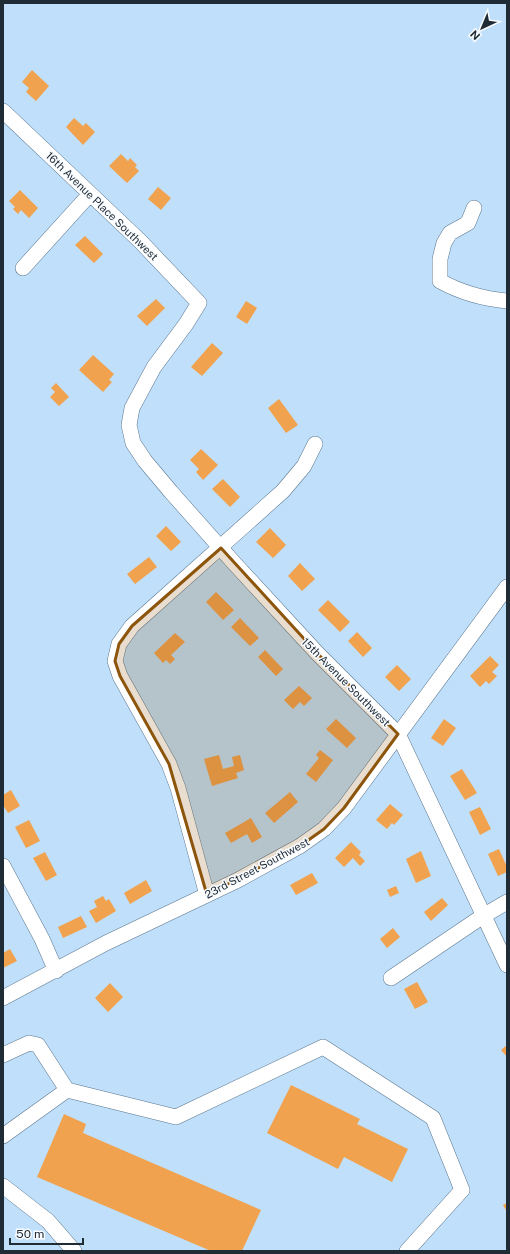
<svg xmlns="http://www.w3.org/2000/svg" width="510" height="1254" viewBox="0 0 510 1254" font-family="'Public Sans',sans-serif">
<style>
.building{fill:#f0a24e}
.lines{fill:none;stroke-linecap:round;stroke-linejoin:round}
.minor-casing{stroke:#5b778f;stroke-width:16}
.minor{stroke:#fff;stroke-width:15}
.marked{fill:#8d550c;fill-opacity:0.2;stroke:#8d550c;stroke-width:3;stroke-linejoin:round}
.labels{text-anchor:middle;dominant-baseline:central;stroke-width:3;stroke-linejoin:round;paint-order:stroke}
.street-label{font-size:11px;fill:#1f2b35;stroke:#f9fcff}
</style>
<rect width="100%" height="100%" fill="#c0dffa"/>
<path class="building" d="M32,70L49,86L36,101L26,92L29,88L22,82Z
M74,118L83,126L86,123L95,132L83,145L66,127Z
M121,154L128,161L130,158L137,165L135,167L139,171L127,183L109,166Z
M158,187L171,198L161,210L148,199Z
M20,190L38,208L29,218L21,210L18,214L13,209L15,207L9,201Z
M85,236L103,254L94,263L75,245Z
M156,299L165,308L147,326L137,316Z
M246,301L257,308L247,324L236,317Z
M212,343L223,353L202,376L191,367Z
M93,355L114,374L109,380L112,382L103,392L79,370Z
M56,383L69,397L59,406L50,397L55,392L51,388Z
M279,399L298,425L286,433L268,408Z
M201,449L218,465L203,480L196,472L199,469L190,460Z
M223,479L240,497L230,507L212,489Z
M166,526L181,542L171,551L156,536Z
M270,528L286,545L273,558L256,542Z
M149,557L157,567L135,584L127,574Z
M300,563L315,579L302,591L288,576Z
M216,592L234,610L223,620L206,602Z
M328,600L350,622L340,632L318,610Z
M240,618L259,638L250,646L231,627Z
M357,632L372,648L363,657L348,641Z
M175,633L185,642L171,655L175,659L170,664L166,660L163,663L154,653Z
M265,650L283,669L276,676L258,657Z
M490,656L499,665L492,672L497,676L489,684L486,681L480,687L470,676Z
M397,665L411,679L399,691L385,677Z
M299,686L312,698L304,706L300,702L293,709L284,700Z
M336,719L356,738L347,748L326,729Z
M444,719L456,728L443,746L431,738Z
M320,750L333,760L316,782L306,774L319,758L316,755Z
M219,755L223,769L234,766L232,757L240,755L244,770L236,773L238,778L212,786L204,759Z
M462,769L477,793L465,800L450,776Z
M11,790L20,806L8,813L3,805V795Z
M290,792L298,802L274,823L265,813Z
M390,804L403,815L394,825L392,823L387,829L376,820Z
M480,807L491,829L480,835L469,812Z
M251,818L262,837L252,843L247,834L231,843L225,833Z
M29,820L40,841L26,848L15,827Z
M351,842L361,852L359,855L365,861L360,866L353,858L344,867L335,858Z
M499,849L507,867V872L498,876L488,854Z
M421,851L431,876L416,883L406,859Z
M45,852L57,875L46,881L33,858Z
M312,873L318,883L296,895L290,885Z
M146,880L152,891L130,904L124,893Z
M396,886L399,893L390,897L387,890Z
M103,896L106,901L109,899L116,911L96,923L89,911L97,907L94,901Z
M442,898L448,905L431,921L424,912Z
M81,916L87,927L63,938L58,927Z
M393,928L400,937L387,948L380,939Z
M10,949L17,961L3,968V953Z
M417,982L428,1002L415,1009L404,989Z
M110,983L123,997L108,1012L95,998Z
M507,1045V1057L501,1050Z
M291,1085L360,1119L357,1124L408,1149L392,1182L344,1157L338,1169L267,1133Z
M64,1114L86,1124L83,1133L261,1210L242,1251H211L37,1177Z
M507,1203V1212L503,1205Z"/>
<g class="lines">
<defs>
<path id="minor" d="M3,111L140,241L199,303L186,324L154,367L132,408L129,425L133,443L145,461L171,492L234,563L318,654L398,734L507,965
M474,208L468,223L450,233L444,243L440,259V281C460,292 485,299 507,301
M23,268L90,194
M3,866L42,939L56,971
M207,895L178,788L169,764L120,676L115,661L119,644L132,626L283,491L304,466L315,444
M391,978L483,916L507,902
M3,998L106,943L238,880L300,846L324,829L344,808L507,587
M3,1055L29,1043L38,1045L67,1090L176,1117L323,1047L433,1118L462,1190L407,1251
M3,1136L67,1090
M3,1186L48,1221L74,1251"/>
</defs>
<use href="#minor" class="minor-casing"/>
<use href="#minor" class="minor"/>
</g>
<path class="marked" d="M221,548L318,654L398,734L344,808L324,829L300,846L207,895L169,764L120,676L115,661L119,644L132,626Z"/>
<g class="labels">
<g class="street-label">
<text transform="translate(102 206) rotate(44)">16th Avenue Place Southwest</text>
<text transform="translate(346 682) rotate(45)">15th Avenue Southwest</text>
<text transform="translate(257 868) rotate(-28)">23rd Street Southwest</text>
</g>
</g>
<rect width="510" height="1254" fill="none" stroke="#1f2b35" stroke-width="8"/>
<g transform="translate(482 28) rotate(224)" stroke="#f9fcff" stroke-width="3" paint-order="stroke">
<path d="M0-3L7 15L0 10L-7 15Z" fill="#1f2b35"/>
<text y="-6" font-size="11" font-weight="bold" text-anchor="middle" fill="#1f2b35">N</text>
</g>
<path d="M10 1238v6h73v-6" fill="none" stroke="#1f2b35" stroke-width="2"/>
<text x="16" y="1238" font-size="12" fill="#1f2b35" stroke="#f9fcff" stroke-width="3" paint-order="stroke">50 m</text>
</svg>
